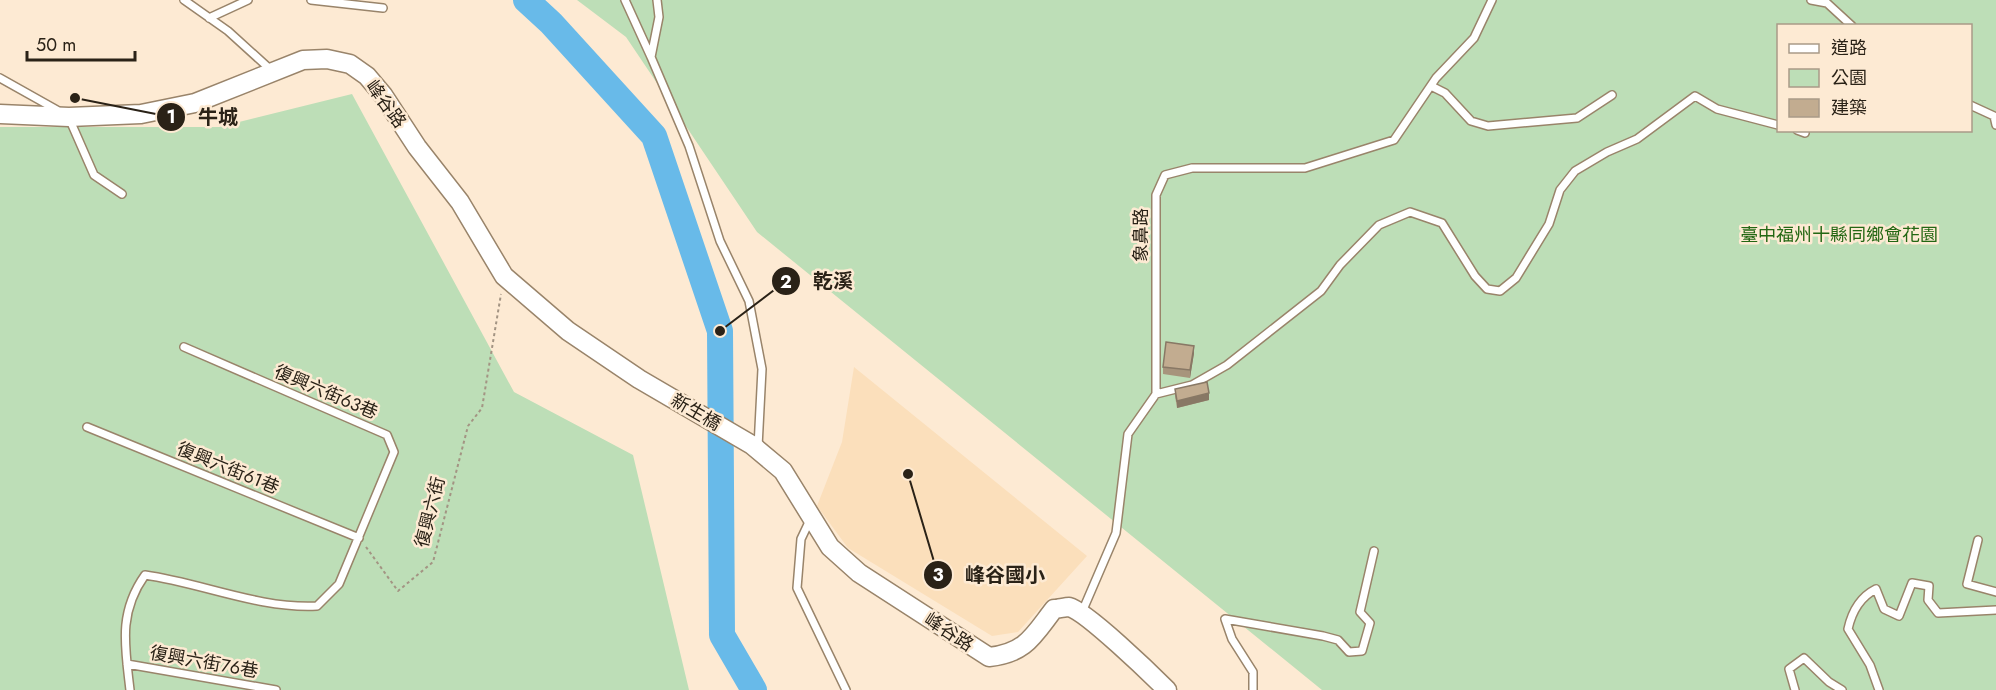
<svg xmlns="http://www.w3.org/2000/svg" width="1996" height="690" viewBox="0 0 1996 690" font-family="Jost,'Noto Sans TC',sans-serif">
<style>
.built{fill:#fbdfbb}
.green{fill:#bddeb7;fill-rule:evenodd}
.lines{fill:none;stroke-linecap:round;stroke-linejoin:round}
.river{stroke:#68bae9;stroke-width:26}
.service-casing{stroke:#99846a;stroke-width:10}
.tertiary-casing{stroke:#99846a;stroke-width:21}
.path{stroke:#a39483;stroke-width:2;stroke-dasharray:3 3;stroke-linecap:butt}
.service{stroke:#fff;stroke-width:7}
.tertiary{stroke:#fff;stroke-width:18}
.wall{fill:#a7947c}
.shaded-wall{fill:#887865}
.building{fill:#c2ac90;stroke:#887865;stroke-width:1.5}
.labels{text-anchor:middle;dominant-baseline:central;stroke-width:5;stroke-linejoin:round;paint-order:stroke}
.street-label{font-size:18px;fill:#2a2217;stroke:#fdead3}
.park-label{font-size:18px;fill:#236713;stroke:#fdead3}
.leader{fill:none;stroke:#2a2217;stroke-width:2}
.callout-dot{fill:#2a2217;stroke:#fdead3;stroke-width:2}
.mark-label{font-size:18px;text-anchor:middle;font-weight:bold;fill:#fff}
.callout-label{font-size:20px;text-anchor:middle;font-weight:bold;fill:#2a2217;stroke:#fdead3;stroke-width:5;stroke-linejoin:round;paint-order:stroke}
</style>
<rect width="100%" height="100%" fill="#fdead3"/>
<path class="built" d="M854,367L1087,556L1018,632L992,636L848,548L817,506L842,442Z"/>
<path class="green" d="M577,0H1996V690H1322L757,232L626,37ZM1778,26H1970V130H1778Z
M352,94L514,392L633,455L689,690H0V127H219Z"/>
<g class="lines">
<path class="river" d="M526,0L551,23L654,136L720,331L722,635L754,690"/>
<defs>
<path id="service" d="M184,0L228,31L271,70
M311,0L383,8
M625,0L651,57
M657,0L659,17L651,57L689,146L720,241L749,301L762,369L758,447
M1811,0L1827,3L1852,26
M209,18L248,0
M0,78L57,110
M1431,86L1445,93L1471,121L1488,126L1577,118L1612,95
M1970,105L1994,116L1996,125
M69,118L94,175L122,194
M1797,130L1805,133
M1156,394L1192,385L1227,365L1321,291L1340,265L1379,225L1410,212L1442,223L1475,276L1487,289L1500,291L1516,278L1549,224L1560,190L1575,171L1607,152L1637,139L1695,96L1717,109L1778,125
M87,427L359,538
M810,520L801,539L797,588L846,690
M1978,540L1967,584L1996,592
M1082,612L1116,533L1128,434L1156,394V195L1165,175L1192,168H1305L1394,140L1436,78L1474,38L1492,0
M127,664L276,690
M130,690C125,646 118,613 145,575C202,583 259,609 317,606L339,584L394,452L387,435L184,347
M1253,690V672L1232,639L1225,619L1323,636L1338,640L1349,652L1362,651L1370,623L1360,612L1374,551
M1795,690L1789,669L1804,658L1829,682L1842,690
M1879,690L1870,665L1848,629C1852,611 1860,597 1876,589L1884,609L1899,616L1912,583L1929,586L1928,600L1938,613L1996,610"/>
<path id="tertiary" d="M0,114L69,117L141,114L195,103L303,60L327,59L350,64L367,76L383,95L417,147L460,202L504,276L568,331L639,379L752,445L783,471L830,547L859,573L989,657C1026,653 1033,636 1054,609C1058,609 1065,607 1069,607C1086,611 1152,675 1167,690"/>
</defs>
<use href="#service" class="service-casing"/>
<use href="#tertiary" class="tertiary-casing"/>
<path class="path" d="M366,547L398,591L433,562L468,426L482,408L501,294"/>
<use href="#service" class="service"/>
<use href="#tertiary" class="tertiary"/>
</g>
<path class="wall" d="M1194,353L1190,378L1163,374V367Z
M1175,389L1209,400L1177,408L1175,396Z"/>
<path class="shaded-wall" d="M1194,346V353L1190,378V370Z
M1209,393V400L1177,408V401Z"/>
<path class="building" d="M1166,342L1194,346L1190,370L1163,367Z
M1207,382L1209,393L1177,401L1175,389Z"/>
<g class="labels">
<g class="street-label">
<text transform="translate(386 104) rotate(54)">峰谷路</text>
<text transform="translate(1141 235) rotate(-90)">象鼻路</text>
<text transform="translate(326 392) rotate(23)">復興六街63巷</text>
<text transform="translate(696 412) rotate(30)">新生橋</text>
<text transform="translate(228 468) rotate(22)">復興六街61巷</text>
<text transform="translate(430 512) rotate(-76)">復興六街</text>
<text transform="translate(949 632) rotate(33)">峰谷路</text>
<text transform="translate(204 662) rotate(10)">復興六街76巷</text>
</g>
<g class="park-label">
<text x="1839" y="235">臺中福州十縣同鄉會花園</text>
</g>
</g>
<path class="leader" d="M75 98L171 117M720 331L786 281M908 474L938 575"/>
<g class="callout-dot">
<circle cx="75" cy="98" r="6"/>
<circle cx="720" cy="331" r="6"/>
<circle cx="908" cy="474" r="6"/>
<circle cx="171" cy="117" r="15"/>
<circle cx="786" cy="281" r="15"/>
<circle cx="938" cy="575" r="15"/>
</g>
<g class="mark-label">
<text x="171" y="123">1</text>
<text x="786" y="288">2</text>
<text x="938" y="581">3</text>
</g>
<g class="callout-label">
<text x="218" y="124">牛城</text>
<text x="833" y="288">乾溪</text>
<text x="1005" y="582">峰谷國小</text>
</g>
<rect x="1777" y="24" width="195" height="108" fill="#fdead3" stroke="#a99a88" stroke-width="1.5"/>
<rect x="1789" y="44" width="30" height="9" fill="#ffffff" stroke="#a99a88" stroke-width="1.5"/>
<text x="1831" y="54" font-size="18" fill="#2a2217">道路</text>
<rect x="1789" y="69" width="30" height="18" fill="#bddeb7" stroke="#a99a88" stroke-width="1.5"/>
<text x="1831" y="84" font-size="18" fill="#2a2217">公園</text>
<rect x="1789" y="99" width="30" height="18" fill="#c2ac90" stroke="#a99a88" stroke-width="1.5"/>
<text x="1831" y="114" font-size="18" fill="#2a2217">建築</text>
<path d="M27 51v9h108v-9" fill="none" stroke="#2a2217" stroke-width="3"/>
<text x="36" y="51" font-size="18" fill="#2a2217" stroke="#fdead3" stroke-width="4.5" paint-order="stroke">50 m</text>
</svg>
